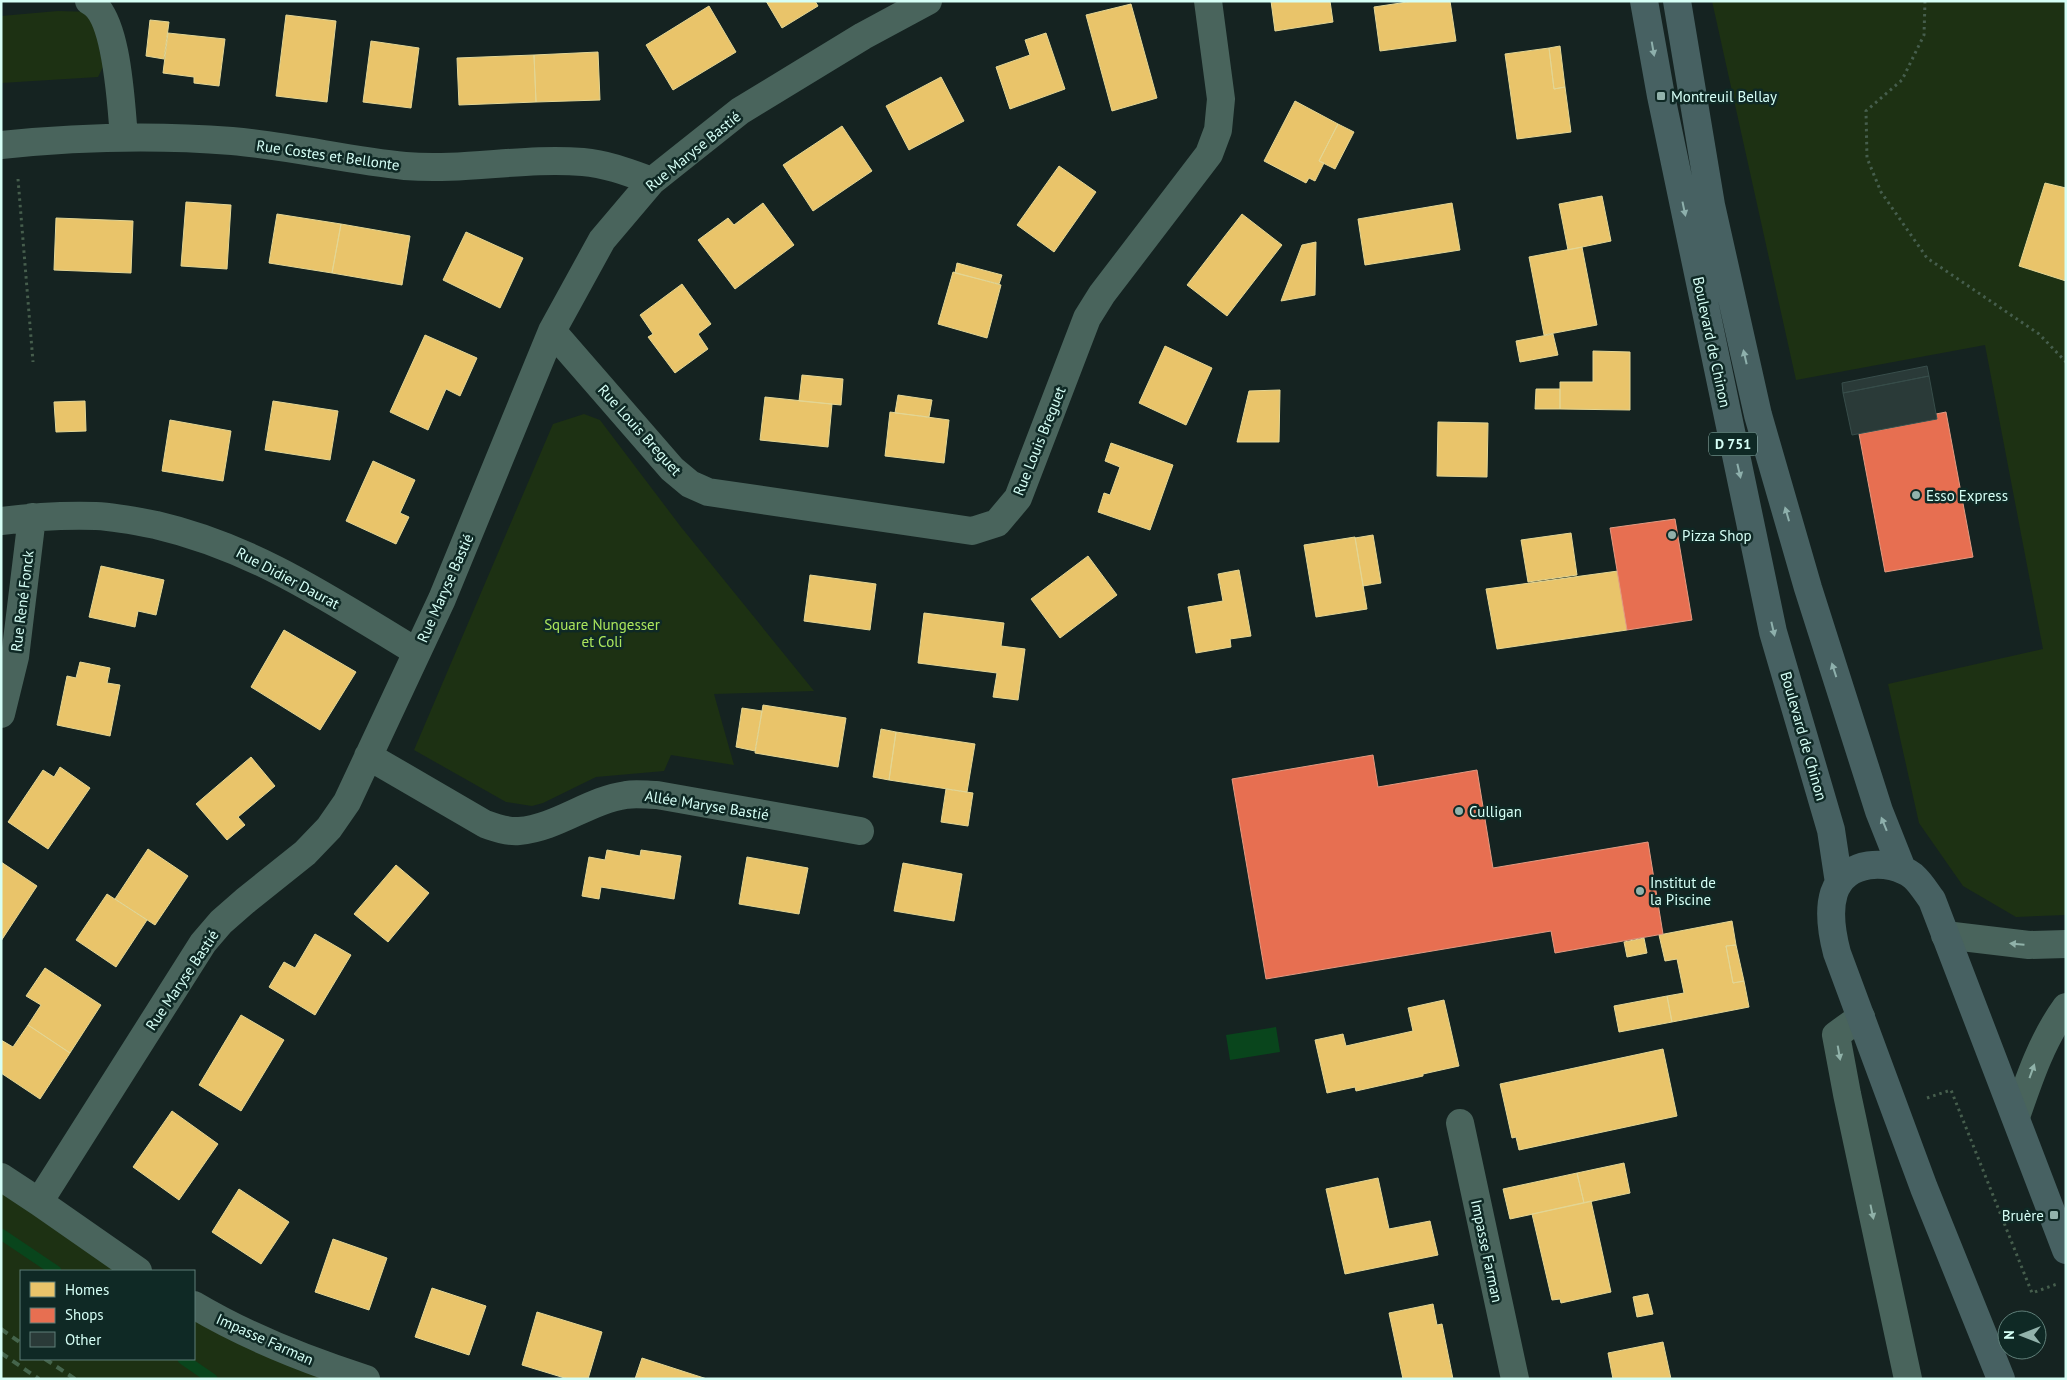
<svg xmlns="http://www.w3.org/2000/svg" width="2067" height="1380" viewBox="0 0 2067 1380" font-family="'PT Sans',sans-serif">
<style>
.green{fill:#1d3113}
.water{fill:#09451c}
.homes{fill:#e9c46a;stroke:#e3d694}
.shops{fill:#e76f51;stroke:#e29a82}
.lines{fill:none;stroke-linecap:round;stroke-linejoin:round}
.stream{stroke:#09451c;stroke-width:11}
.building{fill:#2a3a38;stroke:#374d4a}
.path{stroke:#465e4d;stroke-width:3;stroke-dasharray:2.5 4;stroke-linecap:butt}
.minor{stroke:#49645c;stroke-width:28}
.major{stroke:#476162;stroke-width:28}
.rail{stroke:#45654c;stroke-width:4;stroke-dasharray:8 6;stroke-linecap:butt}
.oneway{fill:#8eb0ac}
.oneway2{fill:#90b2a9}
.poi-dot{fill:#92b2ab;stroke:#0f2925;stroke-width:2}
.labels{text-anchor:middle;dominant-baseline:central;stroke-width:5;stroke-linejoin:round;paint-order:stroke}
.shield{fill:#0f2925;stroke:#9abfb7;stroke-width:1}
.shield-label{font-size:14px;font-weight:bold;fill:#d6fff6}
.poi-label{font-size:15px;fill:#d6fff6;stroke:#0f2925;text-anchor:start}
.street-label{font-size:15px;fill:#d6fff6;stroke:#0f2925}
.park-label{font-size:15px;fill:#abe65c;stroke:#0f2925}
</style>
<rect width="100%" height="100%" fill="#152321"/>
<path class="green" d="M1712,1H2066V188L2045,183L2020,266L2066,281V915L2016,917L1963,886L1919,823L1888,684L2043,649L1985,345L1796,380Z
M58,11L92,12L103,67L98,77L1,83V16Z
M584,414L600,420L681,527L814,691L714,694L734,765L671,755L664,771L596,777L543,803L532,806L506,802L414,750L553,424Z
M1,1179L138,1271H21V1359H194V1305L371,1379H1Z"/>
<path class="water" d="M1276,1027L1280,1052L1230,1060L1226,1035Z"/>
<path class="homes" d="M766,1H815L818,6L782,28Z
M1271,1H1330L1333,22L1275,31Z
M1414,1H1450L1456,41L1380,51L1374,7Z
M1131,4L1157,98L1112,111L1086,15Z
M709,6L736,52L673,90L646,45Z
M286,15L336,21L327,102L276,96Z
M150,20L169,22L164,59L146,56Z
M168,33L225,39L219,86L194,83V77L163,73Z
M1046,33L1065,89L1010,109L996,67L1030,55L1025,40Z
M371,41L419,48L411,108L363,102Z
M1560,46L1565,87L1554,89L1549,48Z
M1549,48L1554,89L1565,87L1571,132L1517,139L1505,54Z
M598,52L600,100L536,102L534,55Z
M534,55L536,102L459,105L457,58Z
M941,77L964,121L909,150L886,106Z
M1295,101L1338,124L1319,161L1324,163L1315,181L1309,178L1306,183L1264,161Z
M1338,124L1354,132L1335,169L1319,161Z
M842,126L872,171L813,211L783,165Z
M1059,166L1096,192L1054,252L1017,225Z
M2045,183L2066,188V281L2019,266Z
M1602,196L1611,241L1568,250L1559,204Z
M186,202L231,205L227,269L181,266Z
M763,203L794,245L735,289L698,240L728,218L734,225Z
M1452,203L1460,250L1365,265L1358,219Z
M277,214L341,224L332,273L269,263Z
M1242,214L1282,245L1227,316L1187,285Z
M56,218L133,221L131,273L54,270Z
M341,224L410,236L402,285L332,273Z
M466,232L523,258L500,308L443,280Z
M1316,242L1315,295L1281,301L1302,245Z
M1582,247L1597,325L1544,335L1529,257Z
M957,263L1002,275L999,284L955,273Z
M953,272L1001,285L987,338L938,324Z
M682,284L711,324L698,334L708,349L675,373L648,337L653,334L640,315Z
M1553,334L1558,355L1520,362L1516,341Z
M425,335L477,358L460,396L446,389L428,430L390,412Z
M1165,346L1212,368L1186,425L1139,403Z
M1593,351L1630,352V410L1560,409V382H1593Z
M802,375L843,379L841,405L799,401Z
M1536,389H1560V409H1535Z
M1280,390L1279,442H1237L1249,391Z
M898,395L932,400L929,417L895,413Z
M765,397L832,404L828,447L760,440Z
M85,401L86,431L56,432L54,402Z
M273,401L338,411L330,460L265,450Z
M890,412L949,420L944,463L885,456Z
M170,420L231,431L223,481L162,471Z
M1438,422L1488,423L1487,477L1437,476Z
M1111,443L1173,465L1150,530L1098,512L1104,493L1110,495L1120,467L1105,461Z
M373,461L415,480L400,513L409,517L396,544L346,521Z
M1571,533L1577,575L1528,582L1521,540Z
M1373,535L1381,583L1363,586L1355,538Z
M1355,537L1367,609L1316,617L1304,545Z
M1088,556L1117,595L1060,638L1031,599Z
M101,566L164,580L156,615L138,611L135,627L89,617Z
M1239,570L1251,636L1230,639L1231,647L1196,653L1188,607L1223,601L1218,574Z
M1618,571L1627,630L1497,649L1486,589Z
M810,575L876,584L870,630L804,621Z
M924,613L1004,623L1001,646L1025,649L1018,700L993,697L997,673L918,663Z
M284,630L356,672L320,730L251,687Z
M80,662L110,668L107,683L120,685L110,736L57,725L67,676L76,678Z
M763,705L846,718L838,767L755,753Z
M742,708L762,711L755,751L736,747Z
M881,729L896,732L889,780L873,777Z
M896,732L975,744L967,792L889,780Z
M251,757L275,786L238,817L245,825L227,840L196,804Z
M60,767L90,788L48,849L8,822L43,770L54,777Z
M946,789L973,793L968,826L941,822Z
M148,849L188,876L155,925L115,899Z
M607,850L640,856L641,850L681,856L674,899L601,887L599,899L582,896L589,857L605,860Z
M747,857L808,868L799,914L739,904Z
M1,862L37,886L1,941Z
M903,863L962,874L954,921L894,911Z
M396,865L429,893L388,942L354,914Z
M107,894L147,920L116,967L76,940Z
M1732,921L1736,945L1726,946L1733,983L1744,981L1749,1007L1672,1022L1667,996L1684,993L1677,959L1665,961L1659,935Z
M315,934L351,955L315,1015L269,987L284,962L295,968Z
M1644,938L1647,953L1627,957L1624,942Z
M1736,945L1744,981L1733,983L1726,946Z
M45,968L101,1005L70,1053L28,1025L41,1005L26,996Z
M1667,996L1672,1022L1619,1032L1614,1006Z
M1444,1000L1459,1066L1423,1074V1076L1356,1091L1355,1087L1327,1093L1315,1040L1343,1034L1346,1046L1413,1031L1408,1008Z
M241,1015L284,1040L241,1111L199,1085Z
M28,1025L70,1053L40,1099L1,1073V1040L13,1047Z
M1663,1049L1677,1116L1519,1150L1516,1137L1512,1138L1500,1084Z
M172,1111L218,1144L179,1200L133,1167Z
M1624,1163L1630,1193L1584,1203L1577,1173Z
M1577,1173L1584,1203L1510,1219L1503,1189Z
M1378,1178L1389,1229L1430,1221L1438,1255L1345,1274L1326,1189Z
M239,1189L289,1222L261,1264L212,1232Z
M1591,1201L1611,1292L1561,1303L1560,1299L1552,1300L1532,1214Z
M333,1239L387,1258L369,1310L315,1292Z
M432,1288L486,1306L469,1355L415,1337Z
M1648,1294L1653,1314L1637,1317L1633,1297Z
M1433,1304L1437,1325L1442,1324L1453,1379H1403L1389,1313Z
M537,1312L602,1332L588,1379H568L522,1365Z
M1663,1342L1671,1379H1613L1608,1353Z
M642,1358L707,1379H635Z"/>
<path class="shops" d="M1946,412L1973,557L1885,572L1859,434L1937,419L1936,414Z
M1675,519L1692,620L1627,630L1610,528Z
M1373,755L1378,787L1477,770L1493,868L1648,842L1663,934L1555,953L1551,931L1266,979L1232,779Z"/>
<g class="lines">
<path class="stream" d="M1,1234L56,1271
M183,1359L212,1379"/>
</g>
<path class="building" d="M1927,366L1929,376L1843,393L1842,383Z
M1929,376L1937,419L1852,435L1843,393Z"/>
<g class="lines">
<path class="path" d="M1925,1L1924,35L1902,80L1866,111L1867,158L1881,192L1927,258L2039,334L2066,362
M18,179L33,362
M1927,1098L1951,1090L2032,1293L2057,1284"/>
<path class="minor" d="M89,1C118,15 121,107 124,137
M1,145C77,137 156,135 232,141C290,146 347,160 405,166C465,171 524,157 583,162C607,164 630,173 652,181
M552,331L672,469L690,484L708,492L972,531L997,523L1018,498L1087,318L1102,294L1209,154L1218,130L1221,99L1208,1
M1,521C32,517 64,515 96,516C116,517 136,521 156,525C255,548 331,600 417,652
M1,714L15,657L32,517
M368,756L485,824C496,828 507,832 519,831C557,828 589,800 626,795C636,793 647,795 657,795L860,831
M1945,935L2029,945L2066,944
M1861,1017L1836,1035L1847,1094L1908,1379
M2016,1117C2029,1079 2042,1040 2066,1007
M1460,1123L1515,1379
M1,1177L39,1202L203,943L221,922L245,901L305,853L329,828L347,802L442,599L552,331L602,240L652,181L740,111L863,36L928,1
M39,1202L138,1271
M194,1305C248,1337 306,1360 366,1379"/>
<path class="major" d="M1644,1L1661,96L1773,632L1831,830L1839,883
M1677,1L1711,205L1758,415L1808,588L1879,811L1902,869
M2001,1379L1924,1188L1837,953C1832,934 1828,912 1834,893C1845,860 1889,858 1913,876C1921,883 1926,892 1932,900L2066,1250"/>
<path class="rail" d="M1,1329L21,1343
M1,1353L39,1379
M45,1359L75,1379"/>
</g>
<defs><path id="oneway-solid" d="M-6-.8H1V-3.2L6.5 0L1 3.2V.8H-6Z" transform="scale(1.25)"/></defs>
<g class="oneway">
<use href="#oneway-solid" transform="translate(1653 49) rotate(80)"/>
<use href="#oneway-solid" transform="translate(1684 209) rotate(78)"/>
<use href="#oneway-solid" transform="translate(1745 357) rotate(-103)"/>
<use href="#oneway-solid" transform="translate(1739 471) rotate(77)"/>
<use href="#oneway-solid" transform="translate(1787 514) rotate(-106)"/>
<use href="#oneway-solid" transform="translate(1773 629) rotate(77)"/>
<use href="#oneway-solid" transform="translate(1834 670) rotate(-108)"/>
<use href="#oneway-solid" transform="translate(1884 824) rotate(-112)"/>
</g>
<g class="oneway2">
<use href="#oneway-solid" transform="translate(2017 944) rotate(-175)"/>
<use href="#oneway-solid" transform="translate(1839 1053) rotate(80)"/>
<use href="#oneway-solid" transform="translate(2032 1071) rotate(-70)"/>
<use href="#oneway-solid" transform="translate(1872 1212) rotate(78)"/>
</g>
<g class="poi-dot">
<rect x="1656" y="91" width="10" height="10" rx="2.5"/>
<circle cx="1916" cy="495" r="5"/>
<circle cx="1672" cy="535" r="5"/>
<circle cx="1459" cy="811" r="5"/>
<circle cx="1640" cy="891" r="5"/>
<rect x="2049" y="1210" width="10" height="10" rx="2.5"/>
</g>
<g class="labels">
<rect class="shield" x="1709" y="432.5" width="48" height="23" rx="4"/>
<g class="shield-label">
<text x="1733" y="444">D 751</text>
</g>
<g class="poi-label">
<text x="1671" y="96">Montreuil Bellay</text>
<text x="1926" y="495">Esso Express</text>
<text x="1682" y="535">Pizza Shop</text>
<text x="1469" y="811">Culligan</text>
<text x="1650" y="882">Institut de<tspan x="1650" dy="17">la Piscine</tspan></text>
<text x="2044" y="1215" text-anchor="end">Bruère</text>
</g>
<g class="street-label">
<text transform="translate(693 151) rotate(-39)">Rue Maryse Bastié</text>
<text transform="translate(328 155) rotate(8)">Rue Costes et Bellonte</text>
<text transform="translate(1712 342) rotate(78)">Boulevard de Chinon</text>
<text transform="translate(640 430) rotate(48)">Rue Louis Breguet</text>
<text transform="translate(1039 441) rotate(-68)">Rue Louis Breguet</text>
<text transform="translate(288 578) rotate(28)">Rue Didier Daurat</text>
<text transform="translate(445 588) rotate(-66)">Rue Maryse Bastié</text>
<text transform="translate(22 601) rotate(-83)">Rue René Fonck</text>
<text transform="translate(1804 736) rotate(74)">Boulevard de Chinon</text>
<text transform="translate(707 805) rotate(9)">Allée Maryse Bastié</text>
<text transform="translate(182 980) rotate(-56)">Rue Maryse Bastié</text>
<text transform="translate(1487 1251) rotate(78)">Impasse Farman</text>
<text transform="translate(265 1339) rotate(24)">Impasse Farman</text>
</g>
<g class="park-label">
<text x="602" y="624">Square Nungesser<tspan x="602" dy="17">et Coli</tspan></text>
</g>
</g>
<rect width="2067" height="1380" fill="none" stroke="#d6fff6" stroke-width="5"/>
<rect x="20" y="1270" width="175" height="90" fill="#0f2925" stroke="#5f7f79"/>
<rect x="30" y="1282" width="25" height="15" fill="#e9c46a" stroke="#5f7f79"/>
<text x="65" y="1295" font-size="15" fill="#d6fff6">Homes</text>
<rect x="30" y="1308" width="25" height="15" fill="#e76f51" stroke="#5f7f79"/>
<text x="65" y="1320" font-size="15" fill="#d6fff6">Shops</text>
<rect x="30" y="1332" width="25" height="15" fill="#2a3a38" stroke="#5f7f79"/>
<text x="65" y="1345" font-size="15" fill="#d6fff6">Other</text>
<g transform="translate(2022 1335) rotate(270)"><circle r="24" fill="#0f2925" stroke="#5f7f79"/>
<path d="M0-4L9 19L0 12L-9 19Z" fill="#92b2ab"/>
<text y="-8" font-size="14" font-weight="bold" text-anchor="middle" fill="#d6fff6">N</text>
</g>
</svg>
